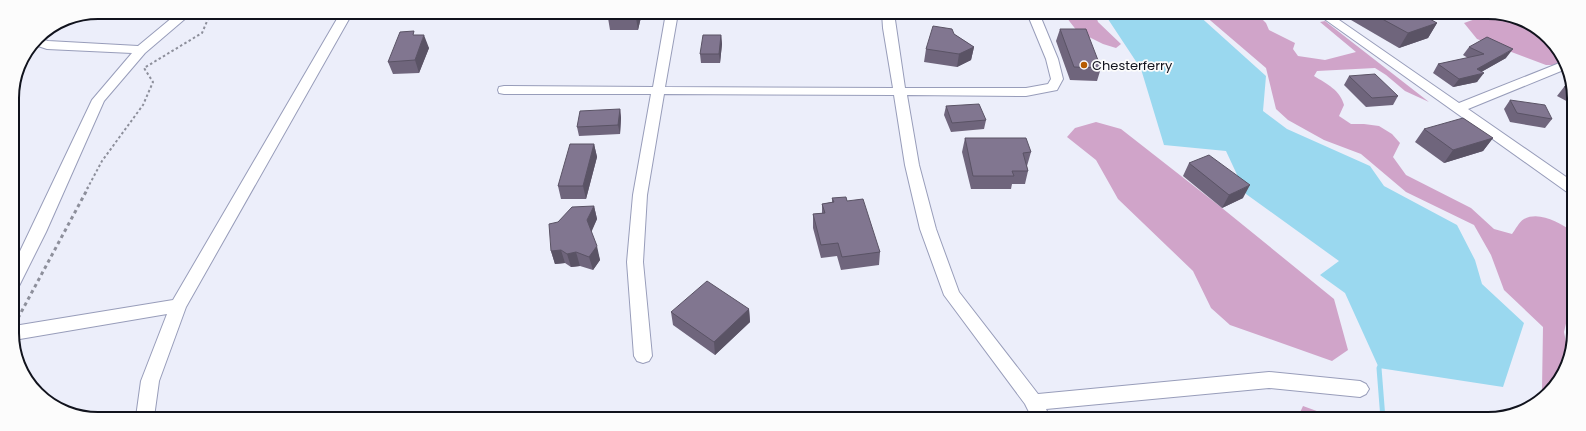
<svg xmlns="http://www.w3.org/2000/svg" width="1586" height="431" viewBox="0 0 1586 431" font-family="Poppins,sans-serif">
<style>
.forest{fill:#d0a4c9}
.water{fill:#9ad8ef}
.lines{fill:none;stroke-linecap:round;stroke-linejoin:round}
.stream{stroke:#9ad8ef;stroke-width:5}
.minor-casing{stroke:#989dba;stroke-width:2}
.path-far1{stroke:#8d8f9b;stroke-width:2;stroke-dasharray:2.5 2.5;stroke-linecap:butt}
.path{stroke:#8d8f9b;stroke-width:3;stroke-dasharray:3.5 3.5;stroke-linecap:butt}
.minor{fill:#fff;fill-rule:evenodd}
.wall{fill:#6f657c}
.shaded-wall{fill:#5a5365}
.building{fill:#817690;stroke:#5a5365}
.poi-dot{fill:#b75c00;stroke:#fcfcfc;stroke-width:1.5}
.labels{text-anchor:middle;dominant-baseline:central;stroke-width:3.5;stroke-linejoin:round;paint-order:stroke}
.poi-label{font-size:13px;fill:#11131d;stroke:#fcfcfc;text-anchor:start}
.rim{fill:none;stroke:#11131d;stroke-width:2}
</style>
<rect width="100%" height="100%" fill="#eceefa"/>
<path class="forest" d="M1063,13H1095L1098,22L1121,44L1116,48L1103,44L1077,31Z
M1209,13H1256L1266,23L1269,30L1295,43L1293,49L1298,56L1325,60L1356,52L1320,22L1325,21L1429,102L1405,91L1386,75L1375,68L1317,71L1314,76C1327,84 1340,90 1344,105L1339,116L1351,124H1364L1379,126L1392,134L1400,143L1393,157L1406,175L1471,208L1494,229L1512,234C1515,230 1519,222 1524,219C1540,211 1559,223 1572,231V311H1569L1564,332L1569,357L1545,398L1543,399L1542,389L1543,327L1504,290L1491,255L1474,225L1406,192L1361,154L1324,140L1288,120L1276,109L1266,68L1204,15Z
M1481,14H1505L1549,37L1562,61L1557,65H1546L1477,39L1464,23L1481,17Z
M1096,122L1121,129L1222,208L1334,299L1348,350L1332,361L1230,325L1211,308L1193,271L1118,199L1096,160L1067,137L1075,128Z
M1303,406L1336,418L1337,419H1297Z"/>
<path class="water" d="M1104,13H1196L1266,76L1263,111L1287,129L1370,166L1384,186L1457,225L1475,260L1482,284L1524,323L1503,387L1379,368L1345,293L1320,275L1339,261L1246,194L1226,151L1164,145L1141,69Z"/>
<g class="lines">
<path class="stream" d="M1381,364L1379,368L1383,419"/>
<defs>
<path id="minor" d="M179,12H193L145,53L104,101L46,232L19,286L13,288V266L92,100L132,53L47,49L32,44L37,38L48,41L138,46Z
M341,12H353L186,307L159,381L154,417H136L141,381L167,314L14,340V326L173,300Z
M666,13H678L665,87L893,88L883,28L882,13H894L905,88H1026L1048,84L1051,79L1046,59L1027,13H1039L1058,59L1063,79L1057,90L1026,96L907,95L919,165L936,229L959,292L1038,394L1269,372L1360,381L1366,384L1369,389L1366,394L1360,397L1269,388L1046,409L1050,418H1032L1025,404L944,295L920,229L905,165L894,95L664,94L647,195L643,262L652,356L649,361L643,363L637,361L634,356L627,262L633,195L651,94H504L499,93L498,90L499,87L504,86L653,87Z
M1316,13H1329L1459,103L1562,62L1566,69L1468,109L1572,181V193L1567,192Z"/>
</defs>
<use href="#minor" class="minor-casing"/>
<path class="path-far1" d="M87,189L102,161L143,105L153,82L144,68L202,33L211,12"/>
<path class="path" d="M18,318L88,188"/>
<use href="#minor" class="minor"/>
</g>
<path class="wall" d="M642,13L638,30H610L608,18Z
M1339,13L1421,14L1437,23L1428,38L1399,48Z
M1060,29L1101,68L1097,81L1070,80L1056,41Z
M954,34L974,47L971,60L957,67L924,62L926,49Z
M416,35L429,48L419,73L393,74L388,62Z
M721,35L722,44L720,63H701L700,54Z
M1469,47L1506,58L1481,72L1477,82L1453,87L1433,73L1438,64L1468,58L1463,55Z
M1349,76L1398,96L1393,105L1366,107L1344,85Z
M1572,83V104L1557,96L1564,87Z
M1510,100L1552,119L1545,128L1510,122L1504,109Z
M946,106L986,120L984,129L951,132L944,115Z
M620,109L621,118L620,134L579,136L577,127Z
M1424,129L1493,138L1483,151L1444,163L1415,142Z
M965,138L1031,152L1027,166L1028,171L1025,184H1012L1011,189H971L962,152Z
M594,144L597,157L586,199H561L558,186Z
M1189,163L1243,198L1222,208L1183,176Z
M832,198L847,201L880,252L879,265L841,270L837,256L821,258L813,228V214L822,213V204L832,202Z
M594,206L597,219L591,231L600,260L593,270L580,266L571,267L565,263L555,264L551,251L558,222Z
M749,309L750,322L715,355L673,325L671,312Z"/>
<path class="shaded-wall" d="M638,13H642L638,30L636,18Z
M1437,23L1428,38L1399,48L1408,33Z
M424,35L429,48L419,73L415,60Z
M721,35L722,44L720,63L719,54Z
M974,47L971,60L957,67L959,54Z
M1513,49L1506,58L1476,75L1484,73L1477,82L1453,87L1459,79Z
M620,109L621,118L620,134L618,125Z
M1493,138L1483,151L1444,163L1453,150Z
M594,144L597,157L586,199L583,186Z
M1250,185L1243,198L1222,208L1229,195Z
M594,206L597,219L591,233L587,220Z
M597,246L600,260L593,270L589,257Z
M561,250L565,263L555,264L551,251Z
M576,252L580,266L571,267L567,254Z
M749,309L750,322L715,355L714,342Z"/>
<path class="building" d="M609,13H638L636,18H608Z
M1373,14H1421L1437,23L1408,33Z
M933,26L952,29L954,34L974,47L959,54L926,49Z
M1060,29H1086L1101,68L1074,67Z
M414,31L413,35H424L415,60L388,62L400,32Z
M703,35H721L719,54H700Z
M1487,37L1513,49L1477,69L1484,73L1459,79L1438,64L1484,54L1469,47Z
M1375,74L1398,96L1372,98L1349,76Z
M1572,83V91L1564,87Z
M1510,100L1545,105L1552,119L1517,113Z
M979,104L986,120L952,123L946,106Z
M620,109L618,125L577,127L580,111Z
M1463,118L1493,138L1453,150L1424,129Z
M965,138H1026L1031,152L1023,153L1028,171H1012L1014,176H973Z
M570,144H594L583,186H558Z
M1209,155L1250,185L1229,195L1189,163Z
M846,197L847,201L863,199L880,252L842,257L838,243L821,245L813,214L825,213L822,204L834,202L832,198Z
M594,206L587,220L597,246L589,257L576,252L567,254L561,250L551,251L549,224L558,222L572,207Z
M707,281L749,309L714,342L671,312Z"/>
<circle class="poi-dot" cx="1084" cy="65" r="4"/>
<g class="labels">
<g class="poi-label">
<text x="1092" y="65">Chesterferry</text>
</g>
</g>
<path d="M0 0H1586V431H0ZM98 19H1488A79 79 0 0 1 1567 98V333A79 79 0 0 1 1488 412H98A79 79 0 0 1 19 333V98A79 79 0 0 1 98 19Z" fill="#fcfcfc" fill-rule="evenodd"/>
<path class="rim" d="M98 19H1488A79 79 0 0 1 1567 98V333A79 79 0 0 1 1488 412H98A79 79 0 0 1 19 333V98A79 79 0 0 1 98 19Z"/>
</svg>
